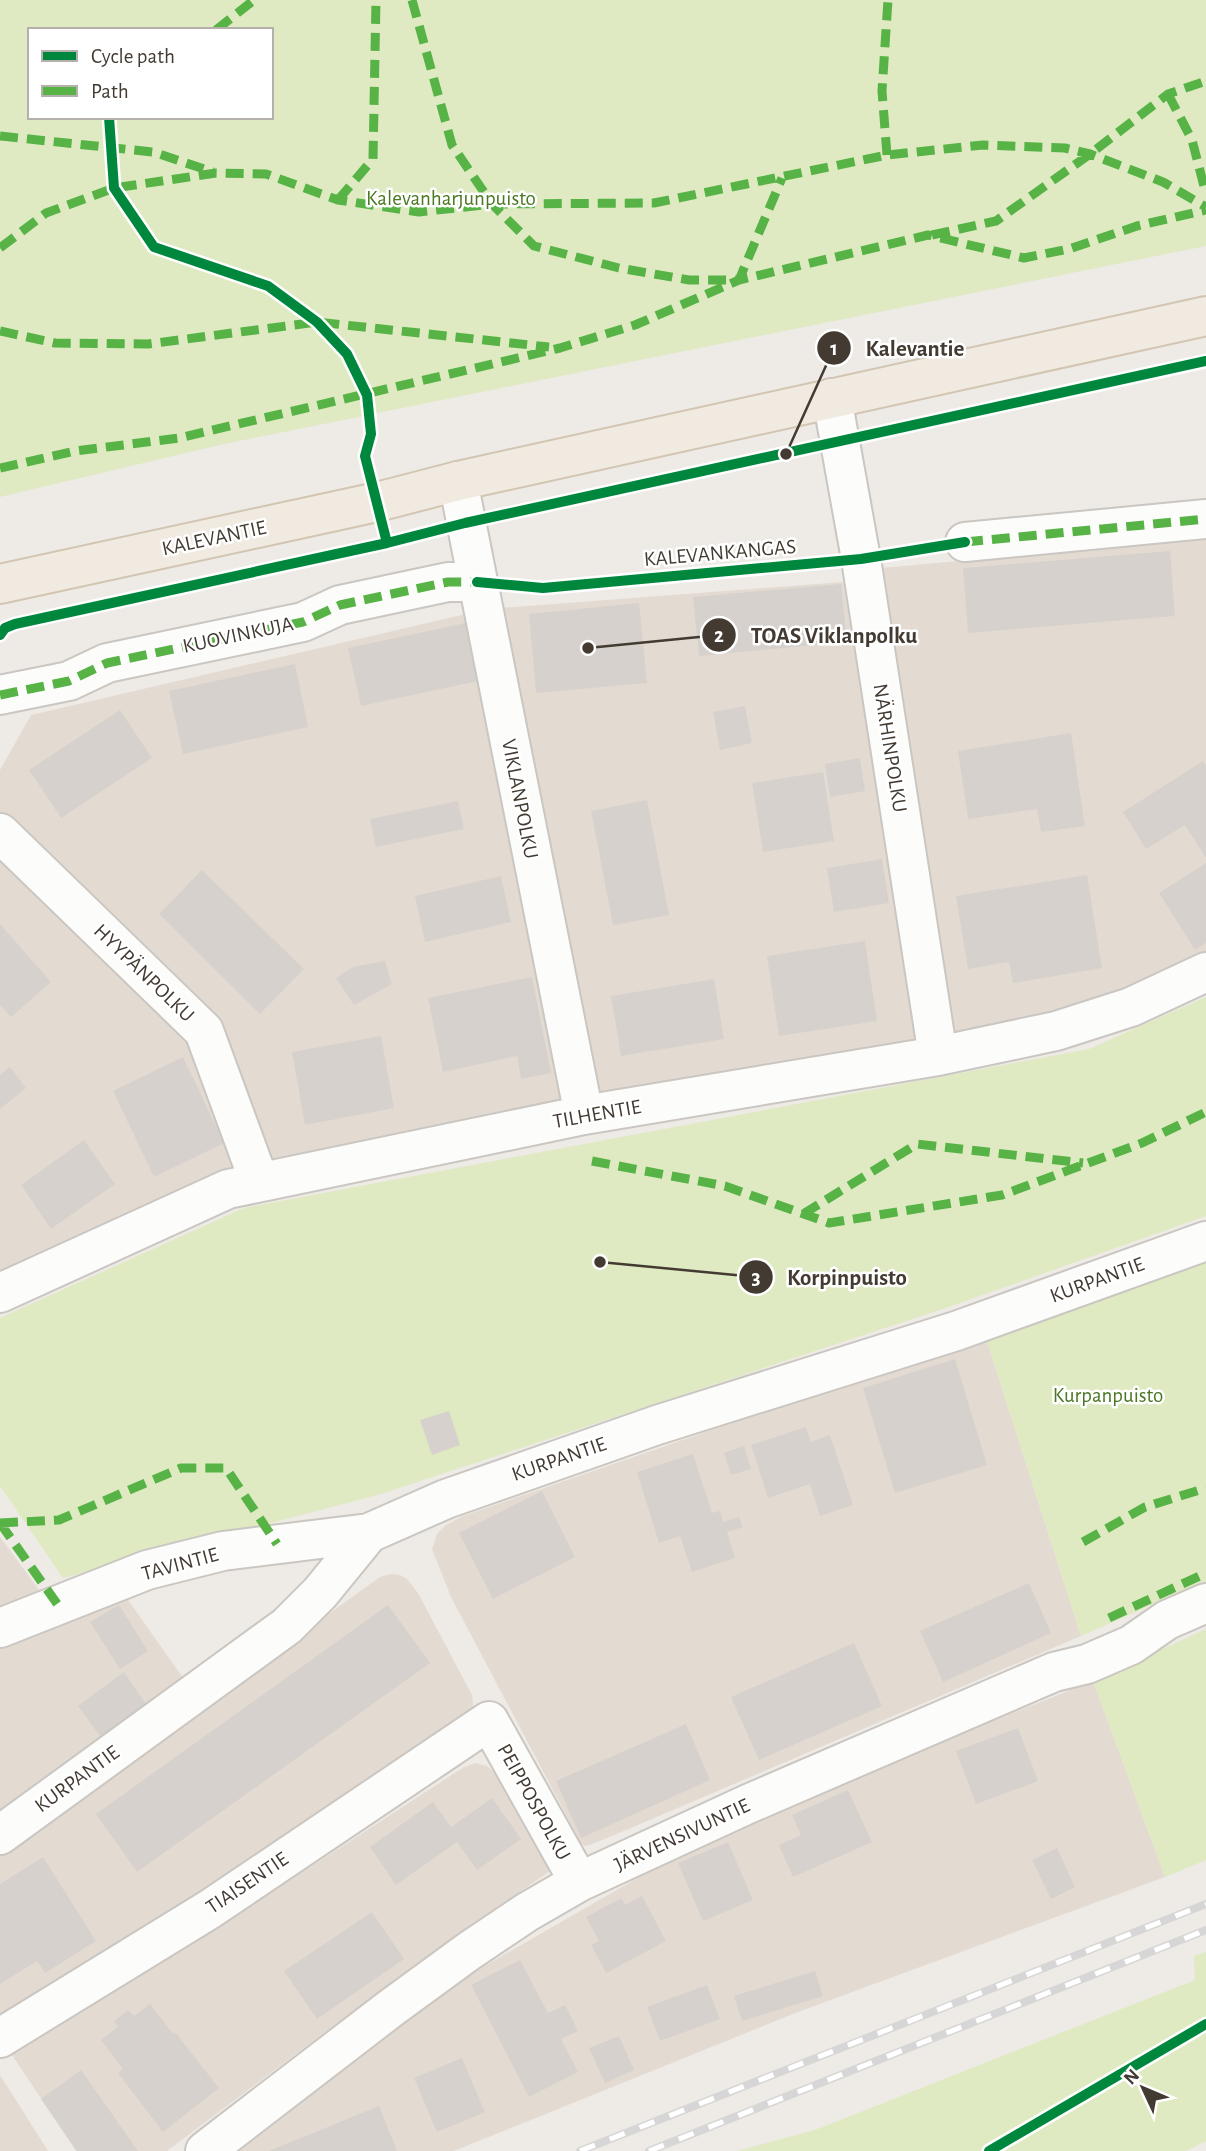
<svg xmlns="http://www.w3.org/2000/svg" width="1206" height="2151" viewBox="0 0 1206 2151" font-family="'Alegreya Sans',sans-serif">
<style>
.residential{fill:#e3dbd2}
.green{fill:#dfeac2;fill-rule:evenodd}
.building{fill:#d6d1cc}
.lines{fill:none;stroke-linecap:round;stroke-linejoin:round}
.minor-casing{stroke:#cac6c1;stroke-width:42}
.major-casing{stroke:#d2c5b1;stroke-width:42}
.minor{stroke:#fcfcfb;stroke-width:38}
.major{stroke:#f0eae1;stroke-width:38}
.rail-casing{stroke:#d7d6d6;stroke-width:8}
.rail{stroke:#fff;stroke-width:5;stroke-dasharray:16;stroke-linecap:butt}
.quiet{stroke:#57b346;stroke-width:9;stroke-dasharray:18 9;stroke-linecap:butt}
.cycleway-casing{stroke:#fff;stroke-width:15}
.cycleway{stroke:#00873e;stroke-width:10}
.labels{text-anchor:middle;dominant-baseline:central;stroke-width:5;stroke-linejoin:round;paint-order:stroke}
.park-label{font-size:21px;fill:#4b7822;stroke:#fff}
.street-label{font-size:21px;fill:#433b32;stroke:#fff}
.leader{fill:none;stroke:#433b32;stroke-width:2.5}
.callout-dot{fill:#433b32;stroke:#fff;stroke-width:2.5}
.mark-label{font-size:21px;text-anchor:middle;font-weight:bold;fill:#fff}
.callout-label{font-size:23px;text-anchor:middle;font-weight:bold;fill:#433b32;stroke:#fff;stroke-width:5;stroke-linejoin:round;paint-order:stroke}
</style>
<rect width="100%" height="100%" fill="#eeeae5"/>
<path class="residential" d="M1206,539V959L1111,1000L948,1041L881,568Z
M843,582L918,1041L597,1096L501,608Z
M466,614L566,1100L286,1166L268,1160L214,1025L0,823V770L31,715Z
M0,846L194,1035L234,1165L221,1174L0,1282Z
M985,1335L1081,1636L619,1833L590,1845L585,1846L581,1843L451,1597L432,1549L437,1534L446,1525L463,1516Z
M0,1537L42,1594L0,1610Z
M390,1574L400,1575L407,1579L418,1593L472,1695L473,1706L457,1721L2,2022L0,2019V1850L380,1577Z
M126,1597L188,1685L0,1819V1647Z
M1093,1681L1165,1877L798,2012L454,2151H238L467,1976L676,1856L881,1766Z
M476,1763L487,1766L494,1772L550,1871L414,1965L167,2151H76L10,2052L45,2026L252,1905L464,1767Z
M0,2075L48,2151H0Z"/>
<path class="green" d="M0,0H1206V246L224,444L0,497ZM30,30H271V117H30Z
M1206,997V1216L946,1308L381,1494L63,1578L0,1486V1318L244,1208L1089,1049Z
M1206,1254V1581L1081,1636L985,1335Z
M1206,1629V1860L1165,1877L1093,1681Z
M1206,1952V2141L1186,2151H737L815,2130L1195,1980L1194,1956Z"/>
<path class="building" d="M1170,551L1175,616L968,633L963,568Z
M841,584L847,642L699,656L693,597Z
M639,603L647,683L536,693L529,614Z
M466,623L478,681L361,706L348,648Z
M295,664L308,727L183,754L169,691Z
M745,706L752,743L720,750L713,712Z
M120,710L152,758L61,818L29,770Z
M1071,733L1085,826L1041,832L1037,809L968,819L958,751Z
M860,758L865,791L830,797L825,764Z
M1203,761L1206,765V858L1185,825L1146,849L1123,812Z
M823,772L834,841L763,852L752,783Z
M647,800L669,915L613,925L591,811Z
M458,801L464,829L376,847L370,819Z
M882,859L889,903L834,912L827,868Z
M1206,863V943L1195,950L1159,893Z
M202,870L304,969L260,1014L159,914Z
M1087,875L1102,968L1013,983L1009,962L968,969L956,896Z
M501,876L511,922L425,942L415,896Z
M0,924L51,982L11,1017L0,1005Z
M865,941L877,1021L779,1036L767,956Z
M385,961L392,984L354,1005L336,978L353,967Z
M532,977L551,1073L521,1079L517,1056L443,1072L428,998Z
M714,979L724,1039L621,1056L611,996Z
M381,1036L394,1108L305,1125L292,1052Z
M183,1057L224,1143L154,1177L113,1091Z
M10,1067L26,1088L0,1109V1075Z
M84,1140L115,1184L51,1229L21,1185Z
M955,1359L987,1465L895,1493L863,1388Z
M449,1411L460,1445L432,1455L420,1420Z
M806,1427L811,1442L830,1435L853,1505L820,1516L810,1484L768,1498L751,1445Z
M744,1446L751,1469L731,1475L724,1453Z
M693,1454L712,1513L720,1511L723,1522L739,1517L743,1527L727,1532L735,1558L692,1572L680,1536L659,1543L637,1472Z
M542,1491L575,1557L493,1599L459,1533Z
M1029,1583L1051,1633L943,1682L920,1631Z
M119,1605L148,1651L120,1669L90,1622Z
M388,1605L430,1663L137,1872L96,1814Z
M854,1643L882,1706L759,1760L731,1697Z
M124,1672L150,1710L105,1743L78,1706Z
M686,1724L710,1780L581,1838L556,1781Z
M1018,1728L1038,1781L976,1804L956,1751Z
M848,1790L872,1842L793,1877L779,1845L801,1835L792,1815Z
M492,1798L521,1839L477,1870L457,1842L396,1885L370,1847L433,1802L451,1827Z
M728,1842L753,1900L703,1921L678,1863Z
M1057,1848L1075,1887L1051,1899L1032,1860Z
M43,1857L96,1941L45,1973L37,1961L0,1984V1884Z
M642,1896L666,1941L606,1973L591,1945L599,1941L586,1917L622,1898L625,1905Z
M372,1912L404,1959L317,2019L284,1971Z
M520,1960L548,2013L565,2005L578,2031L561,2039L578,2072L529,2097L471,1985Z
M815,1971L823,1996L742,2021L734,1996Z
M707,1985L720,2019L660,2041L647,2007Z
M150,2004L173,2034L175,2032L219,2088L163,2132L118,2073L123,2069L101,2040L118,2027L114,2021L128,2010L134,2016Z
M619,2036L634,2070L605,2083L589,2048Z
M462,2058L485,2112L437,2132L414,2078Z
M81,2070L138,2151H77L41,2099Z
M379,2106L397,2151H269Z"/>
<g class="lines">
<defs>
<path id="minor" d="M832,398L861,559L938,1056
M458,481L584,1115
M965,542L1206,519
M0,695L69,681L107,663L303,622L340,605L448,582H477
M0,833L204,1031L259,1181
M0,1293L228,1189L584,1115L938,1056L1056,1031L1131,1007L1206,972
M0,1628L147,1570L223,1551L369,1533
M0,1835L287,1626L320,1593L369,1533L446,1499L657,1425L956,1331L1206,1241
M0,2038L210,1909L489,1721L579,1882
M205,2151L391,2008L469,1951L527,1912L579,1882L748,1804L1054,1672L1087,1664L1131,1645L1167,1620L1206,1603"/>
<path id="major" d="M0,584L377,502L458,481L1206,316"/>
</defs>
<use href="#minor" class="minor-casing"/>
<use href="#major" class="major-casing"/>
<use href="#minor" class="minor"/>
<use href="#major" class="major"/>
<defs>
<path id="rail" d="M580,2151L1206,1904
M649,2151L1206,1930"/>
</defs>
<use href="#rail" class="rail-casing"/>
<use href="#rail" class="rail"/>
<path class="quiet" d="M412,0L452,145L492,204L534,246L619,268L689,280H739L782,178
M216,30L254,0
M1168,94L1192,140L1206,194
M0,136L153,152L213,172
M887,155L882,91L888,0
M338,200L373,159L376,0
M932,235L996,221L1090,154L1168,94L1206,81
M0,248L46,213L114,188L216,173L266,174L338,200L419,212L492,204L654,203L887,155L983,145L1065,148L1090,154L1163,182L1206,207
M0,331L55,343L148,344L317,322L549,347
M0,468L75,451L179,438L560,348L635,325L739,280L928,235L1024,258L1069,249L1137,226L1206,210
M965,542L1206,519
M0,695L69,681L107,663L303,622L340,605L448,582H477
M592,1161L725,1186L829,1223L1002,1195L1142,1143L1206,1112
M803,1214L917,1144L1083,1163
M0,1523L59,1520L181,1468H226L277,1544
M0,1523L58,1605
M1083,1542L1145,1507L1206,1488
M1109,1618L1206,1573"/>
<defs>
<path id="cycleway" d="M109,117L114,188L154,247L268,286L317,322L347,354L367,395L371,434L365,456L387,543
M477,582L543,588L861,559L965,542
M0,635L5,628L15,624L387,543L465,523L1206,361
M989,2151L1206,2024"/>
</defs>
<use href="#cycleway" class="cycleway-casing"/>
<use href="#cycleway" class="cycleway"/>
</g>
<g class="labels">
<g class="park-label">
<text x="451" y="198">Kalevanharjunpuisto</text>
<text x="1108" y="1395">Kurpanpuisto</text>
</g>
<g class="street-label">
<text transform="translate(214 538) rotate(-12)">KALEVANTIE</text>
<text transform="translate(720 553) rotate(-5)">KALEVANKANGAS</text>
<text transform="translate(238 635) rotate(-12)">KUOVINKUJA</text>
<text transform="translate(890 748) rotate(81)">NÄRHINPOLKU</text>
<text transform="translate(520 799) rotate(79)">VIKLANPOLKU</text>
<text transform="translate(144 973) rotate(44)">HYYPÄNPOLKU</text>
<text transform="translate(597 1114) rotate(-10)">TILHENTIE</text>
<text transform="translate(1097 1280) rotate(-20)">KURPANTIE</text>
<text transform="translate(559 1459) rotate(-19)">KURPANTIE</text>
<text transform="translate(180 1564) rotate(-15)">TAVINTIE</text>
<text transform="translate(77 1779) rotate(-36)">KURPANTIE</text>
<text transform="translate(534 1802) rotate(61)">PEIPPOSPOLKU</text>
<text transform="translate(682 1835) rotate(-25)">JÄRVENSIVUNTIE</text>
<text transform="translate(247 1883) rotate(-34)">TIAISENTIE</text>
</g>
</g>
<path class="leader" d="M786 454L834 348M588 648L719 635M600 1262L756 1277"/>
<g class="callout-dot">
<circle cx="786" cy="454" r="7"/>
<circle cx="588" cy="648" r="7"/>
<circle cx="600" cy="1262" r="7"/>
<circle cx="834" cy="348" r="18"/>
<circle cx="719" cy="635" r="18"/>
<circle cx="756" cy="1277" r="18"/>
</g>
<g class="mark-label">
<text x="834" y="355">1</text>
<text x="719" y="642">2</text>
<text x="756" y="1284">3</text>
</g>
<g class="callout-label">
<text x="915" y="356">Kalevantie</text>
<text x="834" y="643">TOAS Viklanpolku</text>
<text x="847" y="1285">Korpinpuisto</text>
</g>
<rect x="28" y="28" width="245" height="91" fill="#ffffff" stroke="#b4b1ad" stroke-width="2"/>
<rect x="42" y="51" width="35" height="10" fill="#00873e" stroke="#b4b1ad" stroke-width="2"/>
<text x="91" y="63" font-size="21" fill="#433b32">Cycle path</text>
<rect x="42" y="86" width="35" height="10" fill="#57b346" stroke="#b4b1ad" stroke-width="2"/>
<text x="91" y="98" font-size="21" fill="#433b32">Path</text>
<g transform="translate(1143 2088) rotate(314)" stroke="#ffffff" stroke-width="5" paint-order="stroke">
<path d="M0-5L12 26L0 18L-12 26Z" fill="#433b32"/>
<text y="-10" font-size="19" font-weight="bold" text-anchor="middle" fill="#433b32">N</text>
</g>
</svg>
